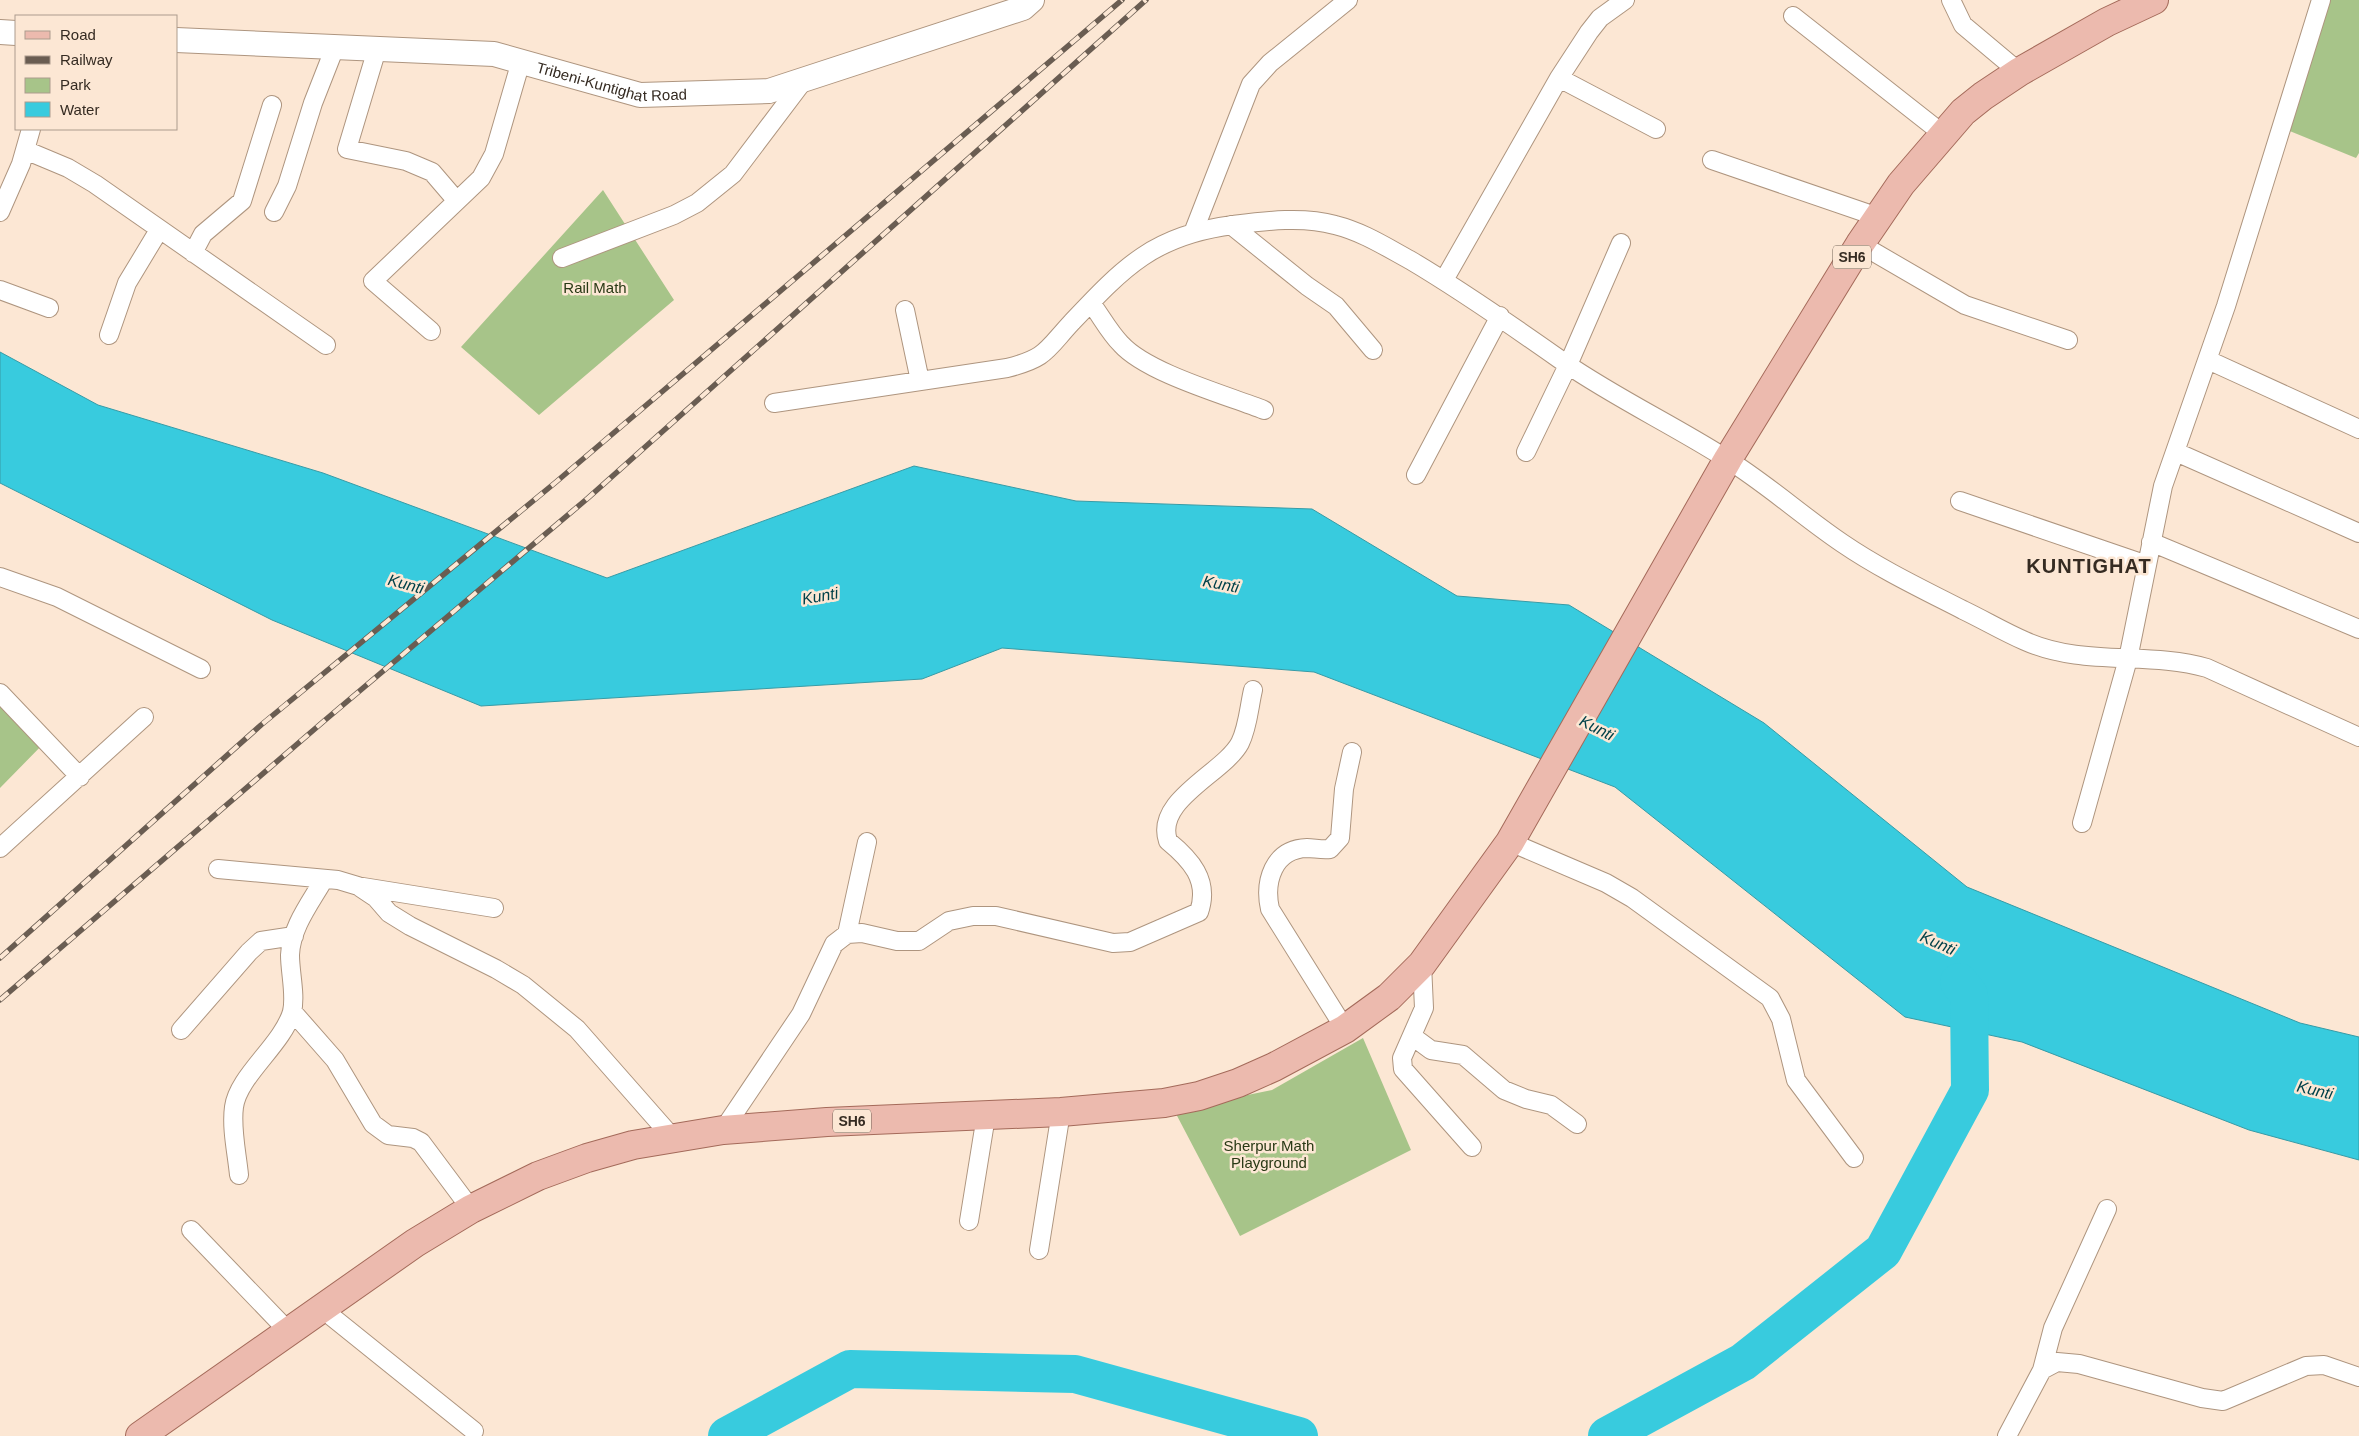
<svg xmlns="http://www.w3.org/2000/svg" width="2359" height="1436" viewBox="0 0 2359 1436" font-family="Helvetica,sans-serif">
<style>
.green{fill:#a7c489}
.water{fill:#38cbde;stroke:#379ba6}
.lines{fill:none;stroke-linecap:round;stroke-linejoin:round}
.river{stroke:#38cbde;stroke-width:38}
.street-casing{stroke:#ae957f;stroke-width:20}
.secondary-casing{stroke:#ae957f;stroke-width:26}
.primary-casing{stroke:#a46a5a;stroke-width:30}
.street{stroke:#fff;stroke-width:18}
.secondary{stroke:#fff;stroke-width:24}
.primary{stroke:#ecbaae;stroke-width:28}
.rail-casing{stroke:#6a5d52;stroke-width:5.5}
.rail{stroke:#fce7d4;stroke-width:4;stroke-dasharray:11;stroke-linecap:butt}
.labels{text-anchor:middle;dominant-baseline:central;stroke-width:5;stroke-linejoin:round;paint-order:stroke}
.shield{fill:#fce7d4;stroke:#716357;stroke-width:1}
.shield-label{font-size:14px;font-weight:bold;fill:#352b22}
.street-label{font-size:15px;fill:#352b22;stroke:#fce7d4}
.park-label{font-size:15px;fill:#293915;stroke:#fce7d4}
.water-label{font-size:16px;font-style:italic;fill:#004149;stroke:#fce7d4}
.district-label{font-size:20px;font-weight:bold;letter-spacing:1px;fill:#352b22;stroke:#fce7d4}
</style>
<rect width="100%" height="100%" fill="#fce7d4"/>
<path class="green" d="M2326,0H2359V153L2356,158L2282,128Z
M603,190L674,300L539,415L461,347Z
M0,700L50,737L0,788Z
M1363,1038L1411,1150L1240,1236L1174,1110L1272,1090Z"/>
<path class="water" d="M0,352L98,405L323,473L607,578L914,466L1076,501L1312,509L1457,596L1569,605L1764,723L1967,887L2300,1023L2359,1037V1160L2249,1130L2022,1042L1905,1017L1615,787L1314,672L1002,648L922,679L481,706L272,620L0,483Z"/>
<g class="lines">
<path class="river" d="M727,1436L850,1369L1075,1374L1299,1436
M1607,1436L1743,1362L1883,1251L1970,1090L1969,995L1959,982"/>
<defs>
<path id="street" d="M1951,0L1963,25L2019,72
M1793,16L1943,134
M377,49L347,149L406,161L432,172L456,200
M1559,78L1656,129
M25,150L68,168L95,184L326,345
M1712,160L1878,217
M0,212L21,164L31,129
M274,212L287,186L313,103L335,47
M1231,225L1307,286L1336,306L1373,350
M1193,233L1251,84L1270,63L1348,0
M1860,244L1965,305L2068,340
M193,253L203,234L242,201L272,105
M562,258L674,215L697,203L733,174L804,80
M1444,280L1559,78L1589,32L1600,18L1625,0
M0,290L49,308
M1091,303C1101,316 1109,332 1121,344C1147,373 1226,395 1264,410
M905,310L920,381
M431,331L373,281L481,178L494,154L521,61
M109,335L127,283L159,230
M2208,360L2359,429
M774,403L1007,368C1047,358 1046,350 1072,322C1124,267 1154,235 1233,225C1265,221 1303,216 1335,225C1363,232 1386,247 1410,260C1464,292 1514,327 1565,363C1616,398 1673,425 1725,458C1766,483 1802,516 1842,543C1880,569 1922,589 1963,610C1984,620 2004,632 2025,641C2083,667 2148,651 2207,668L2359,737
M1526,452L1568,365L1621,243
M2176,452L2359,533
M1416,475L1500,316
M1960,501L2147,565
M2151,542L2359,629
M0,577L57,597L201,669
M0,693L80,777
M2082,823L2128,659L2163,486L2226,306L2321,0
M1510,842L1606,883L1632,898L1770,998L1781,1019L1796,1080L1854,1158
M0,848L144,717
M218,869L338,880L358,886L376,898L389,913L410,926L496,969L523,985L577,1029L672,1137
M363,887L494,908
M847,934L867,842
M1422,964L1424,1008L1402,1058L1403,1069L1472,1147
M292,1011L335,1060L373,1124L388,1135L413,1138L421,1142L471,1209
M1345,1029L1270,909C1264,882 1273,849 1307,848C1314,848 1322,850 1330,849L1340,838L1344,789L1352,752
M181,1030L249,952L261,941L294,936
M1412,1036L1431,1050L1463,1055L1504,1090L1526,1099L1551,1105L1577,1124
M723,1130L801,1014L834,944L847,934L862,933L897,941H919L949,921L973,916H996L1113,943L1130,942L1199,912C1210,880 1190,859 1168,841C1154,800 1224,773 1240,743C1248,727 1249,707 1253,690
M239,1175C237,1154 231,1128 234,1107C238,1076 282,1045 292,1012C296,995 290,973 290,955C291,927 311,902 324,879
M969,1221L986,1116
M191,1230L289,1332
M1039,1250L1061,1112
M321,1308L474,1431
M2042,1370L2053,1328L2107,1209
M2007,1436L2042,1370L2057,1362L2079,1364L2202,1398L2223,1401L2306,1366L2324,1365L2359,1377"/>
<g id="secondary">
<path d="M0,32L16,33"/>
<path id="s1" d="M176,40L494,54L640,95L769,91L1023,8L1032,0"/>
</g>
<path id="primary" d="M140,1436L415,1243L471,1209L538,1176L587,1158L633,1145L723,1130L827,1122L1061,1112L1164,1103L1199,1096L1238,1083L1274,1067L1345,1029L1389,997L1422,964L1510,842L1728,459L1860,244L1901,184L1963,112L1983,96L2019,72L2107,22L2154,0"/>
</defs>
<use href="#street" class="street-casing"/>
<use href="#secondary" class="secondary-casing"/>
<use href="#primary" class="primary-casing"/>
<use href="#street" class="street"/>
<use href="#secondary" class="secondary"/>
<use href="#primary" class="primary"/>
<defs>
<path id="rail" d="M0,958L261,725L556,482L1122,0
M0,1000L324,721L588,498L1146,0"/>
</defs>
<use href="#rail" class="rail-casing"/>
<use href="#rail" class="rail"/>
</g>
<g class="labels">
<g class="shield">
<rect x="1833" y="245.5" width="38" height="23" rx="4"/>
<rect x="833" y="1109.5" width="38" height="23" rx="4"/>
</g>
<g class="shield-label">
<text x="1852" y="257">SH6</text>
<text x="852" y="1121">SH6</text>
</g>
<g class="street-label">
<text stroke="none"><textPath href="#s1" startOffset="440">Tribeni-Kuntighat Road</textPath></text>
</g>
<g class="park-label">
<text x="595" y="287">Rail Math</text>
<text x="1269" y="1145">Sherpur Math<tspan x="1269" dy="17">Playground</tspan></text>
</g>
<g class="water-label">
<text transform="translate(406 584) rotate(15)">Kunti</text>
<text transform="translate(1221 584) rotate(11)">Kunti</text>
<text transform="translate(820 596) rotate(-10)">Kunti</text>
<text transform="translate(1597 728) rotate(27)">Kunti</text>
<text transform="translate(1938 943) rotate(24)">Kunti</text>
<text transform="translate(2315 1090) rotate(13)">Kunti</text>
</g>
<g class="district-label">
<text x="2089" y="566">KUNTIGHAT</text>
</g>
</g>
<rect x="15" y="15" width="162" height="115" fill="#fce7d4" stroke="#ac9c8d"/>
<rect x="25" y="31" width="25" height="8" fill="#ecbaae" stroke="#ac9c8d"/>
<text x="60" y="40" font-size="15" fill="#352b22">Road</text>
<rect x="25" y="56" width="25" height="8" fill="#6a5d52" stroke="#ac9c8d"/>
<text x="60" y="65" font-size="15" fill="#352b22">Railway</text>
<rect x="25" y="78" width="25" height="15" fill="#a7c489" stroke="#ac9c8d"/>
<text x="60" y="90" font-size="15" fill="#352b22">Park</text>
<rect x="25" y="102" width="25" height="15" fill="#38cbde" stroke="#ac9c8d"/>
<text x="60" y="115" font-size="15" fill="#352b22">Water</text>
</svg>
